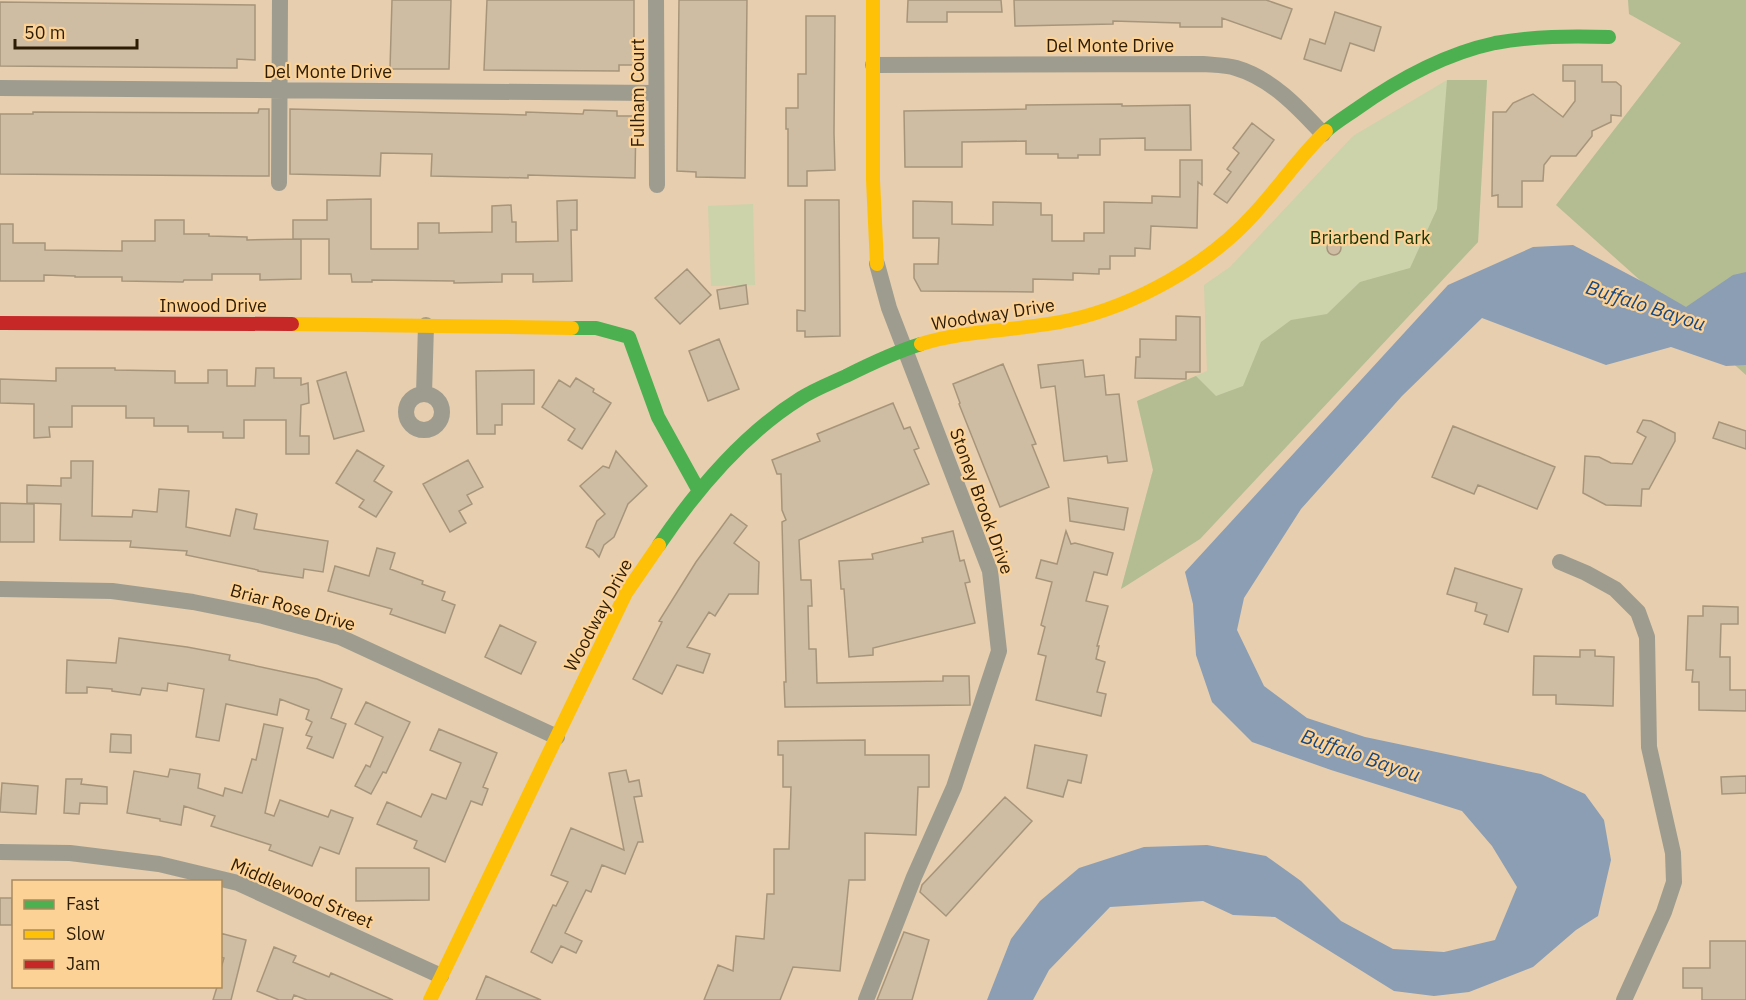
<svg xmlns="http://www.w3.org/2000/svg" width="1746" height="1000" viewBox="0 0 1746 1000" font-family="'IBM Plex Sans',sans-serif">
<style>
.green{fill:#ccd2aa}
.forest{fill:#b4bc91}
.water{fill:#8b9eb4}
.building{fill:#cebca3;stroke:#a7957b;stroke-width:1.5}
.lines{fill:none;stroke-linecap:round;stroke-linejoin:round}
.street{stroke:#9e9c8f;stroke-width:16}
.fast{stroke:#4caf50;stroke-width:14}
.slow{stroke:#ffc107;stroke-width:14}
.jam{stroke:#c62828;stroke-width:14}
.labels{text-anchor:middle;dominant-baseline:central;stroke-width:4.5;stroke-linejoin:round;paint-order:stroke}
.street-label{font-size:18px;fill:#2d1d05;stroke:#fdd297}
.park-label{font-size:18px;fill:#153400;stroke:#fdd297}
.water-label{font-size:20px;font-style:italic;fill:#164883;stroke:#fdd297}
</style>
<rect width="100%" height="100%" fill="#e6ceae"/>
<path class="green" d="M1447,80H1487L1478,242L1200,539L1121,589L1153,470L1137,401L1207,371L1204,285L1230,267L1353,136Z
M753,204L755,285L711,286L708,206Z"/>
<path class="forest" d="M1628,0H1746V375L1556,205L1681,43L1629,14Z
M1447,80H1487L1478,242L1200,539L1121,589L1153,470L1137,401L1196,376L1216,396L1243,386L1261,342L1291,320L1327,314L1360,282L1410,268L1437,209Z"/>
<path class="water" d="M1573,245L1643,282L1686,307L1733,275L1746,272V365L1726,366L1671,347L1606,365L1482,318L1402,396L1301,509L1244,598L1237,630L1264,686L1307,718L1365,737L1541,774L1585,794L1604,820L1611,860L1598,916L1576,930L1533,967L1469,992L1434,996L1394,991L1275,917L1233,915L1203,901L1110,907L1049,970L1033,1000H987L1011,939L1040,901L1079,868L1144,847L1207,845L1266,856L1301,881L1341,921L1393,949L1444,952L1495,940L1517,887L1492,846L1462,811L1331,770L1252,742L1212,702L1196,655L1193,604L1185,572L1448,285L1533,247Z"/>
<path class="building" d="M392,0H451L449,69H390Z
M487,0H634V52H638V65H619V71L484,70Z
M679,0H747L745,178L696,177V172L677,171Z
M908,0H1001L1002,12H947V22H907Z
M1014,0H1266L1292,9L1281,39L1222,18V27H1180V23L1113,21V24L1015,26Z
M0,2L255,5V60L237,59V68L0,66Z
M1335,12L1381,27L1374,51L1350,43L1341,71L1304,59L1310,39L1325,44Z
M806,16H835L834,133L835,170L807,171V186H788V129H786V108H798V74H806Z
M1563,65H1602V82H1616L1621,86V116L1611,115V122L1592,131V136L1576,156H1551L1544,165L1543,181H1522V207H1498V195L1492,196L1493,112H1506L1513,103L1533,94L1563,117L1575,101V81H1563Z
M1122,104V106L1190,105L1191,150H1145V138L1100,139V155H1078V158H1058V154H1026V141L962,142V167H905L904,111L1026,109V105Z
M259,109H269V176L0,174V114H33V112L258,113Z
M290,109L526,115V112L583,114L584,110L617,111V116H636L635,178L528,175V178L431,176L432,154L381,153L380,176L290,174Z
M1252,123L1274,140L1227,203L1214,194L1231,172L1227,169L1239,153L1233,148Z
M1180,160H1202V185L1198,182L1197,228L1151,226L1150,249L1135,248V256H1110V269H1099V274L1073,273V280L1033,279V292L921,291L914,278V264H938L939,238H913V201L952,202V224L993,225V202L1041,203V215H1052V241H1084V233H1104V202L1152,203V196L1180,197Z
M371,199V249H418V223H439V233L492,232V206L511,205L512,222H516V242L558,241L557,201L577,200V230H571L572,281L533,282V274H502V282L454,283V281L372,280V282H352L351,274H329V239H293V220H327V200Z
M805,200H839L840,336L805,337V331H797V310L805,311Z
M155,220H184V234H209V236L247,237V240L301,239V279L260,280V274H212V280H184L183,282L122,281V277H75V276L44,275V281H0V224H13V243H45V250L122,251V241H155Z
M1327 248a7 7 0 1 1 14 0a7 7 0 1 1-14 0Z
M687,269L711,295L680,324L655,298Z
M746,285L748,304L720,309L717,290Z
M1176,316L1200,317V372H1186V379L1135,378L1136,357H1140V339L1176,340Z
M719,339L739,389L708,401L689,351Z
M1083,360L1085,377L1104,375L1106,395L1119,394L1127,461L1108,463L1107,456L1064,461L1055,386L1041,388L1038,365Z
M1003,364L1036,444L1032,445L1049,487L1000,507L959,404L960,403L953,384Z
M56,368H115V370L175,371V383H208V370H227V386H255L256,368H274V378H301V385L308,383L309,403L301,405L300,436H309V454H286V420H244V438H223V432H188V426H154V418H126V406H72V427H49L50,437L34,438V404L0,403V379L56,381Z
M534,370V404H502V425H495V434H477L476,371Z
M346,372L364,431L334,439L317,381Z
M576,378L594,389L593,392L611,403L582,449L568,440L575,429L542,407L559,380L570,387Z
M893,403L904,429L910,427L919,448L914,450L929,484L799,540L801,580H811L812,606H808L809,649H816L817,683L943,681V676H969L970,705L785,707L784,682H786L782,522L786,520L782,510L781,474H777L772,460L820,441L817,434Z
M1643,420L1651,421L1675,433V441L1649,489H1642L1641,506L1606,505L1583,493L1585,456L1599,457L1611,463L1632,464L1646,437L1637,432Z
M1719,422L1746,431V449L1713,438Z
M1453,426L1555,467L1537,509L1478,485L1474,494L1432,477Z
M357,450L384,466L374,481L392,492L376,517L359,507L364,500L336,483Z
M616,451L647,486L628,504L614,537L604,545L599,557L593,550L586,547L597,521L605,514L580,486L603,466L609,468Z
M468,460L483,487L467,495L472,504L459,511L466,523L450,532L423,484Z
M71,461H93L92,516L132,517L133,510L157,512L159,489L189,491L186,527L230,536L236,509L257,514L254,529L328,541L323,572L304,569L303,578L258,571V570L186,555L187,551L130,547L131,541L60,540L61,504L27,503V485L61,486V478H71Z
M1068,498L1128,508L1124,530L1070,521Z
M0,503L34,504V542H0Z
M731,514L747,526L734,543L759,562L758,594H729L715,616L709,612L687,647L710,654L703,673L677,665L662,694L633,679L662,622L659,621L696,562Z
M953,531L960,561L964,560L970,582L965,583L975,623L873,648V655L849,657L844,589H841L839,561L873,559L872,554L923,542L922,538Z
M1066,531L1071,544L1075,543L1113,553L1107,575L1094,572L1086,601L1108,606L1097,646H1099L1096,659L1105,662L1097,692L1106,694L1101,716L1036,700L1046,656L1038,654L1045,627L1041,625L1052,582L1036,578L1041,560L1057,564Z
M377,548L395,553L390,569L423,581L422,584L445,592L442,600L455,605L445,633L390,614L392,609L328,591L335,566L369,576Z
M1455,568L1522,589L1508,632L1484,624L1487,615L1475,611L1477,603L1447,594Z
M1703,606L1738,607V624H1721L1720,657H1730V690H1746V711L1699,710V682H1692L1693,670H1686L1688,616H1703Z
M500,625L536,642L521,674L485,657Z
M119,638L187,647L230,655L229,660L317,679L342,689L331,718L346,724L333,758L307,748L312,737L306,735L312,722L306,719L309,710L280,699L277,715L226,704L219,741L196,737L204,689L168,683L167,691L142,688L140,695L112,691V689L87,687V693H66L67,660L116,663Z
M1580,650H1595V656L1614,657L1613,706L1556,704V695H1533L1534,656L1580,657Z
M366,702L410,722L386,773L383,772L371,794L355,786L366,765L370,767L383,737L355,724Z
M264,724L283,728L265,813L274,816L280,800L328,817L331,810L353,818L339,854L320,847L312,866L269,850L271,845L211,826L215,816L184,806L181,825L160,821V819L127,813L134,771L168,777L170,769L200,774L198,788L223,796L225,788L242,793L252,759L256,760Z
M439,729L497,753L483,787L488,789L482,805L471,801L445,862L414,848L417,841L377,824L387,802L421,817L432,794L446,799L461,763L430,750Z
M111,734L131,735V753L110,752Z
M865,740V755H929V787H918L916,835L865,833V880H849L840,971L793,967L780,1000H704L718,965L733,971L736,936L764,939L767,894H774V849H789L791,787H783V755H778V741Z
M1035,745L1087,755L1081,783L1068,780L1063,797L1027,788Z
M626,770L629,782L639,780L642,796L634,797L643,842H638L625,874L602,865L591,892L586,890L565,933L582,941L576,953L561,946L552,963L531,952L553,905L556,906L568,882L551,875L571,828L624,850L609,773Z
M1746,776V793L1722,794L1721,777Z
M66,779H82L81,784L107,787V804L80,803L79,814L64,813Z
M2,783L38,786L36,814L0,812Z
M1005,797L1032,821L946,916L920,892L922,885Z
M356,868H429V900L356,901Z
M0,898H12V925H0Z
M904,932L929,940L912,1000H877Z
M220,933L246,940L231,1000H213L217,987H220V971L224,958L220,957Z
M1710,941H1746V1000H1702V988H1683V968H1710Z
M274,947L296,956L293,962L329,977L331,973L393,1000H307L294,995L292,1000H279L257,991Z
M486,976L541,1000H476Z"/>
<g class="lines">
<path class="street" d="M656,0L657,185
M873,65L1203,64C1214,65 1226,65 1236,68C1271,78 1299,108 1323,134
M0,88L656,93
M279,183L280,0
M406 412a18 18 0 1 1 36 0a18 18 0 1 1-36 0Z
M424,394L426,325
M1560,562L1586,573L1615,589L1638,612L1647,637L1649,747L1673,853L1674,882L1664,912L1624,1000
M0,589L112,591L193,602L263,616L340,637L557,737
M0,852L70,853L159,864L238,883L441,976
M866,1000L914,877L954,787L999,651L990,571L889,308L877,264"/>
<path class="fast" d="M1326,131C1335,123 1345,117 1355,110C1397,80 1444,54 1495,43C1533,36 1571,36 1609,37
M572,328H596L629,337L658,417L699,491
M659,545C697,489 743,434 801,398C815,389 831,383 846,376C870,364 895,352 921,344"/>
<path class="slow" d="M873,0V180L877,264
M292,324L572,328
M921,344C970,329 1021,331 1070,320C1136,305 1208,265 1254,214C1279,187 1299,157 1326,131
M430,1000L626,593L659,545"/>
<path class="jam" d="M0,323L292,324"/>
</g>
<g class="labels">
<g class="street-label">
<text x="1110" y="45">Del Monte Drive</text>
<text x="328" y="71">Del Monte Drive</text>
<text transform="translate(637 93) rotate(-90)">Fulham Court</text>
<text x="213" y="305">Inwood Drive</text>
<text transform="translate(993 314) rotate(-9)">Woodway Drive</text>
<text transform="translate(982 501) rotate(70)">Stoney Brook Drive</text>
<text transform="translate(293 607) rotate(16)">Briar Rose Drive</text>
<text transform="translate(598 615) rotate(-62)">Woodway Drive</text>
<text transform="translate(302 893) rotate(23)">Middlewood Street</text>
</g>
<g class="park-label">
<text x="1370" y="237">Briarbend Park</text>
</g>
<g class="water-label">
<text transform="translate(1646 305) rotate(18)">Buffalo Bayou</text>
<text transform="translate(1361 755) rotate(19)">Buffalo Bayou</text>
</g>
</g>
<rect x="12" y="880" width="210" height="108" fill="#fdd297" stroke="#aa8a5d" stroke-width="1.5"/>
<rect x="24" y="900" width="30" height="9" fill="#4caf50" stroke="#aa8a5d" stroke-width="1.5"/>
<text x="66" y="910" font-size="18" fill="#2d1d05">Fast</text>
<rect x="24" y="930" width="30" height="9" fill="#ffc107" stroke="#aa8a5d" stroke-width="1.5"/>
<text x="66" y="940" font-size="18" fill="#2d1d05">Slow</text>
<rect x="24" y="960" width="30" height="9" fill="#c62828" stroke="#aa8a5d" stroke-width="1.5"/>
<text x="66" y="970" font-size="18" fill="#2d1d05">Jam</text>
<path d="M15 39v9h122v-9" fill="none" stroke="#2d1d05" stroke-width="3"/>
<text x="24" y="39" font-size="18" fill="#2d1d05" stroke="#fdd297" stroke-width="4.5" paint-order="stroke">50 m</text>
</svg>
